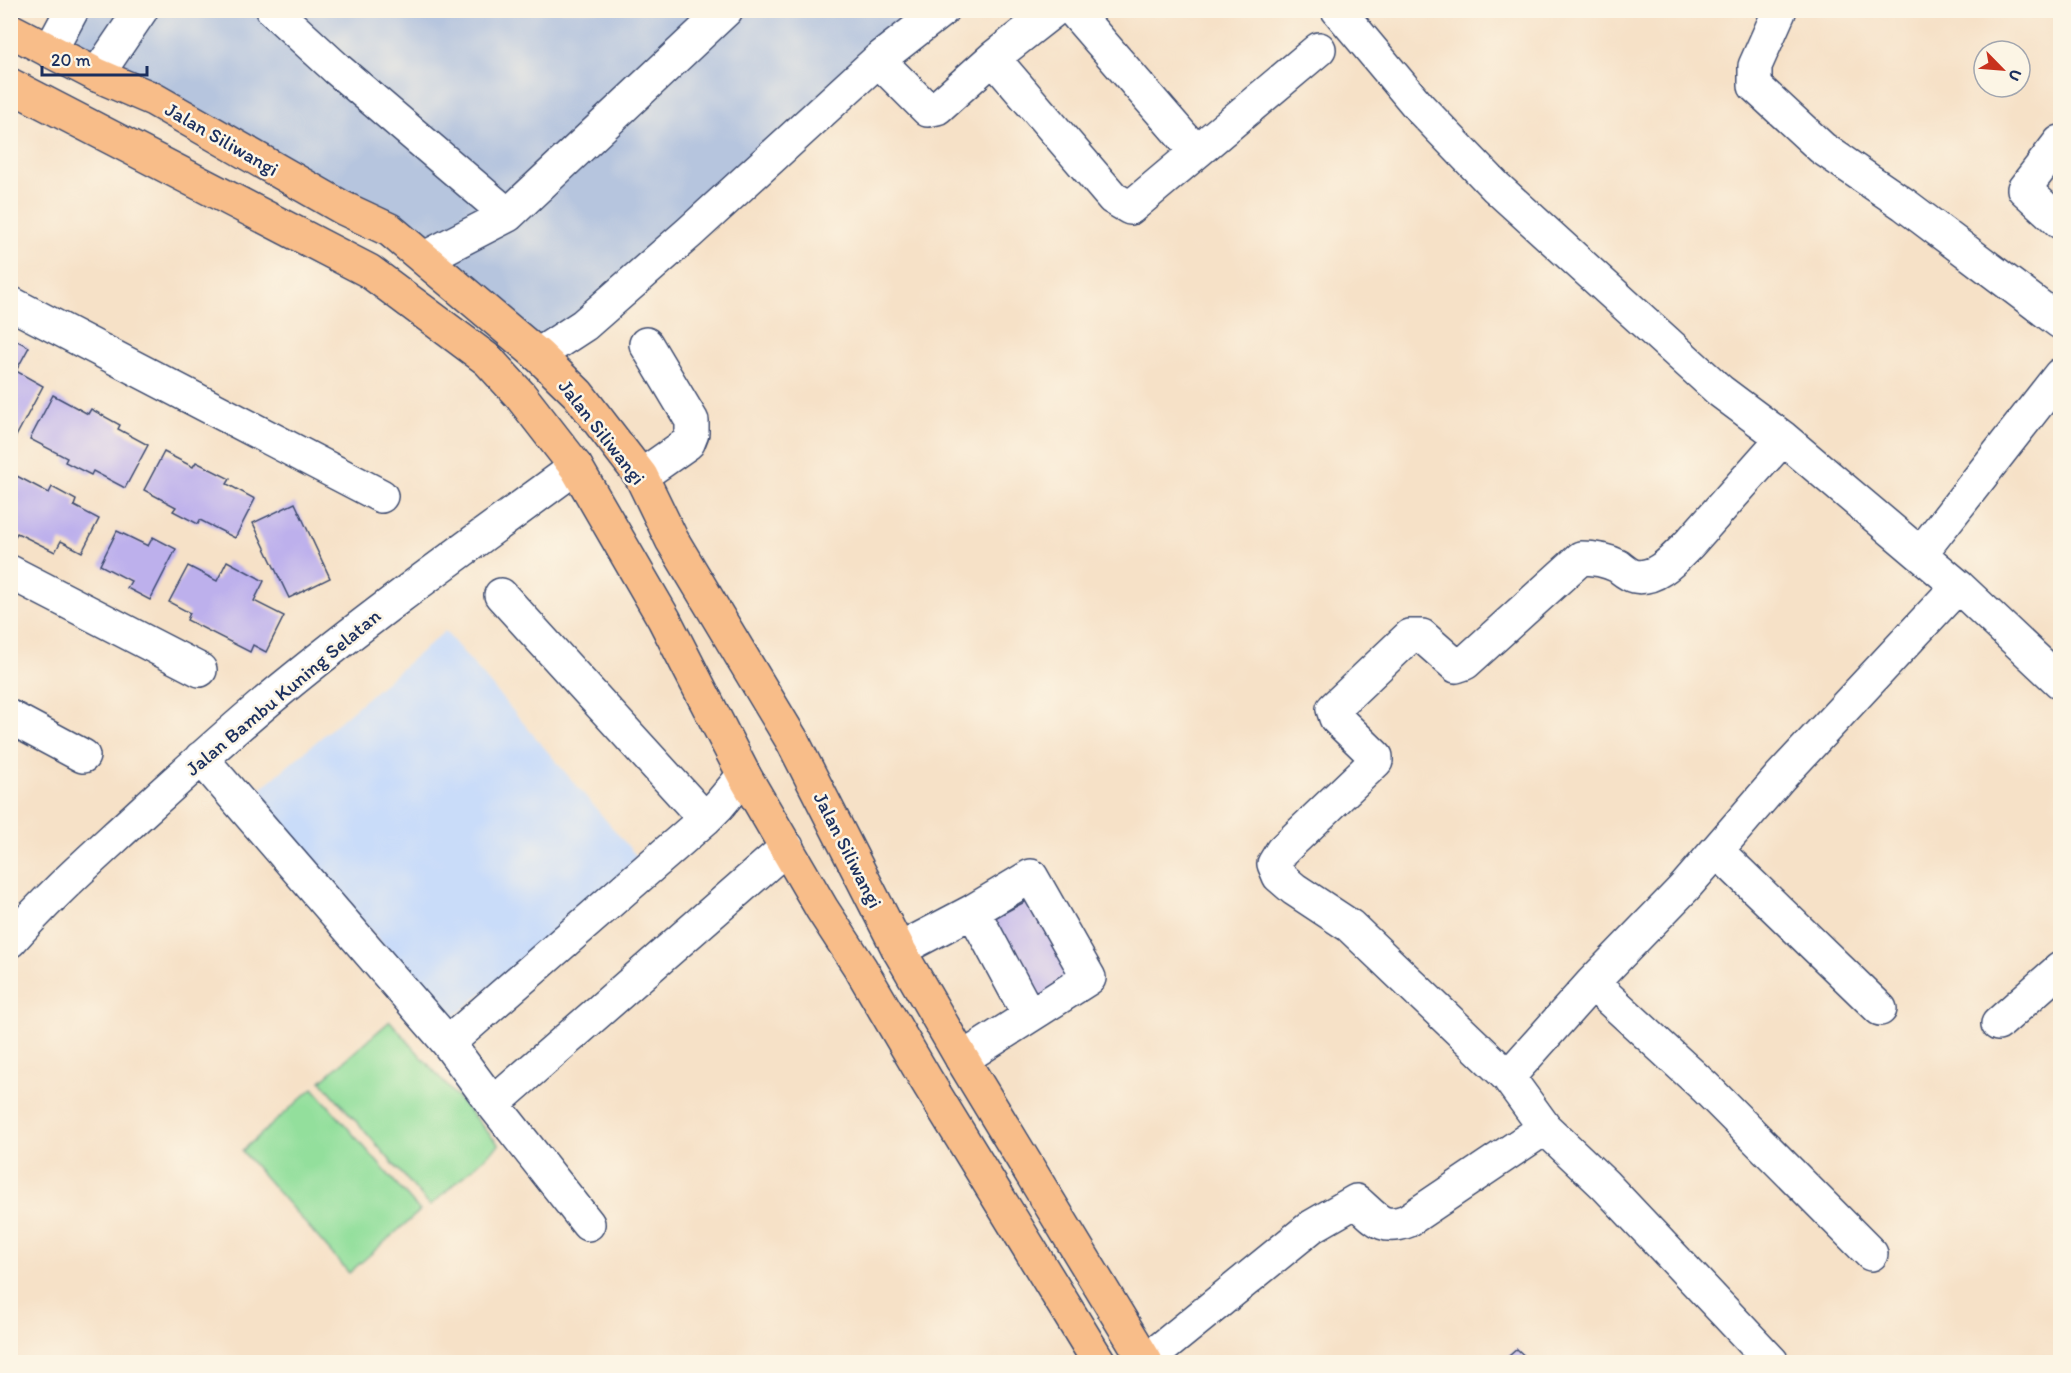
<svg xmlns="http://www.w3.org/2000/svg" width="2071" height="1373" viewBox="0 0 2071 1373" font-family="Itim,sans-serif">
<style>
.built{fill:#c9dcf9}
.industrial{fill:#b6c5de}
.green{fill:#93df9c;stroke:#57877d;stroke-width:1.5}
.building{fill:#bdb0ec}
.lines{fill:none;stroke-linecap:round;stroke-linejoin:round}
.minor-casing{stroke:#3c4a6e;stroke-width:36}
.major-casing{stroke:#3c4a6e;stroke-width:36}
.minor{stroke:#fff;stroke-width:33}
.major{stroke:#f8bd89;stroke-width:33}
.labels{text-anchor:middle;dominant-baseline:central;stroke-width:5;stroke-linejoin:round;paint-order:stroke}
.street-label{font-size:20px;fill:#1b2f5e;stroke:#fcf5e5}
</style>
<rect width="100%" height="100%" fill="#fcf5e5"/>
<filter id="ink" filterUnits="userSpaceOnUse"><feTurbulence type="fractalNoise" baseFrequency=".0167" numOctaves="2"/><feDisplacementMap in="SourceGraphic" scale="12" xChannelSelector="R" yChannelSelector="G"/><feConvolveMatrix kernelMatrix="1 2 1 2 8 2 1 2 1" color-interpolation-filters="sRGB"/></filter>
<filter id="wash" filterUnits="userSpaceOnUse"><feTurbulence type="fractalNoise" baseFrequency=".008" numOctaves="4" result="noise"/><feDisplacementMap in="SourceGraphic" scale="24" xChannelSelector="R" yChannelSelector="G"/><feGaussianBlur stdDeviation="1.35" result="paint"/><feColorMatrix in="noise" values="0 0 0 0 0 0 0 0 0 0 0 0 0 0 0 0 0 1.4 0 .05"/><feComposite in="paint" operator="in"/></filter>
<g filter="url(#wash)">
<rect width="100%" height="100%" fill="#f6e1c7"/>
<path class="built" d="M445,631L639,859L448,1022L255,794Z"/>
<path class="industrial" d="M72,10L943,11L536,355L425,258L50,51Z"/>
<path class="green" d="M390,1021L499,1145L430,1206L321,1081Z
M313,1088L420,1211L349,1273L242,1151Z"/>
<g id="blocks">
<path class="building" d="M10,337L29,347L16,371L43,386L14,440L10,438Z
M53,395L88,414L91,409L120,425L118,429L148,445L125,488L93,471L91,475L65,462L67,458L30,439Z
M164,452L193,467L196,462L230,479L227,484L255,499L235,538L200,520L198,524L173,511L176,507L144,490Z
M13,474L49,493L52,487L76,500L74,506L99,519L82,552L61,541L55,552L17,533L13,540L10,539V480Z
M295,503L330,578L289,598L253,523Z
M117,531L148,546L153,537L176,549L150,600L127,588L131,581L100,565Z
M227,561L264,581L254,601L284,616L266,652L253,645L250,652L187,620L190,613L169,602L188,566L217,581Z
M1052,887L1098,974L1039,1006L993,919Z
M1517,1349L1531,1362H1502Z"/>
</g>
</g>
<g filter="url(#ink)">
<use href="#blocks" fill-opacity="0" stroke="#3c4a6e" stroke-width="1.5"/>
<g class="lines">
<defs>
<path id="minor" d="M273,10L337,69L508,215
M1073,10L1196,152
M1338,10L1420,108L1496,187L1720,391L1783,438L1920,554L1958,586L2060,682
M1779,12L1755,66V86L1822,148L1905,205L2060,322
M50,51L72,10
M993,58L1054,10
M878,60L928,110L937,108L993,58L1113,198L1130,208L1319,49
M97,75L141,10
M2060,142L2024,189L2060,222
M425,258L508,215L726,10
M10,303L381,496
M538,355L584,325L690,232L878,60L942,10
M641,476L688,443L692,433V421L646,344
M1920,554L2060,375
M10,572L200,670
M501,595L705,819
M10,717L83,756
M201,758L448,1043L493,1104L588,1224
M1717,851L1880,1009
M973,911L1029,1015
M10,941C50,895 96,855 140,814C187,771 234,728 283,688C377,611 477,540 576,467
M899,950L973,911L1031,876L1089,978L962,1059
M1592,983L1706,1088L1871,1254
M1998,1024L2060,969
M448,1043L705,819L719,805L744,775
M1508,1077L1592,983L1685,887L1780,777L1958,586
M493,1104L787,847
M1146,1361L1311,1227L1356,1201C1375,1217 1381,1231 1407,1221L1545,1128
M1772,1362L1605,1185L1545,1128L1508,1077L1350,926L1294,889L1279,876L1274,864L1282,851L1376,761V757L1336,718L1333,709L1410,636H1422L1456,666L1465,663L1581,558C1594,558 1606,560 1618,566C1622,569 1629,575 1634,576C1656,581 1675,558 1689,544L1783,438"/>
<path id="major" d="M10,30L97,75L153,99L343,208L390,230L538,355L578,394L641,476L672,540L793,742L899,950L962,1059L1146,1362
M10,85L369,271L488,360L520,395L576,467L664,619L744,775L822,909L861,969L925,1078L1099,1362"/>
</defs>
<use href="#minor" class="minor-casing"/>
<use href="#major" class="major-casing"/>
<use href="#minor" class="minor"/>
<use href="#major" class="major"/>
</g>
</g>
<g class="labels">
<g class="street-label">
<text transform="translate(222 139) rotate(30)">Jalan Siliwangi</text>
<text transform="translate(602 432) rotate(52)">Jalan Siliwangi</text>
<text transform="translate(283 692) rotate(-40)">Jalan Bambu Kuning Selatan</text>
<text transform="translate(848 850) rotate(63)">Jalan Siliwangi</text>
</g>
</g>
<rect width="2071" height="1373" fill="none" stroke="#fcf5e5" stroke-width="36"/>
<g transform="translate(2002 69) rotate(115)"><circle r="28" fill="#fcf5e5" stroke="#a2a6af" stroke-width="1.5"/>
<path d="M0-4.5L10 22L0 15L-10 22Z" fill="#c8321e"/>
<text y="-9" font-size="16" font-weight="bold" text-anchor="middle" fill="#1b2f5e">U</text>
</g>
<path d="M42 66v9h105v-9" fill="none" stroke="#1b2f5e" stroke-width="3"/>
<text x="51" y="66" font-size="18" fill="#1b2f5e" stroke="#fcf5e5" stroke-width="4.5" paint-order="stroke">20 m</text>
</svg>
